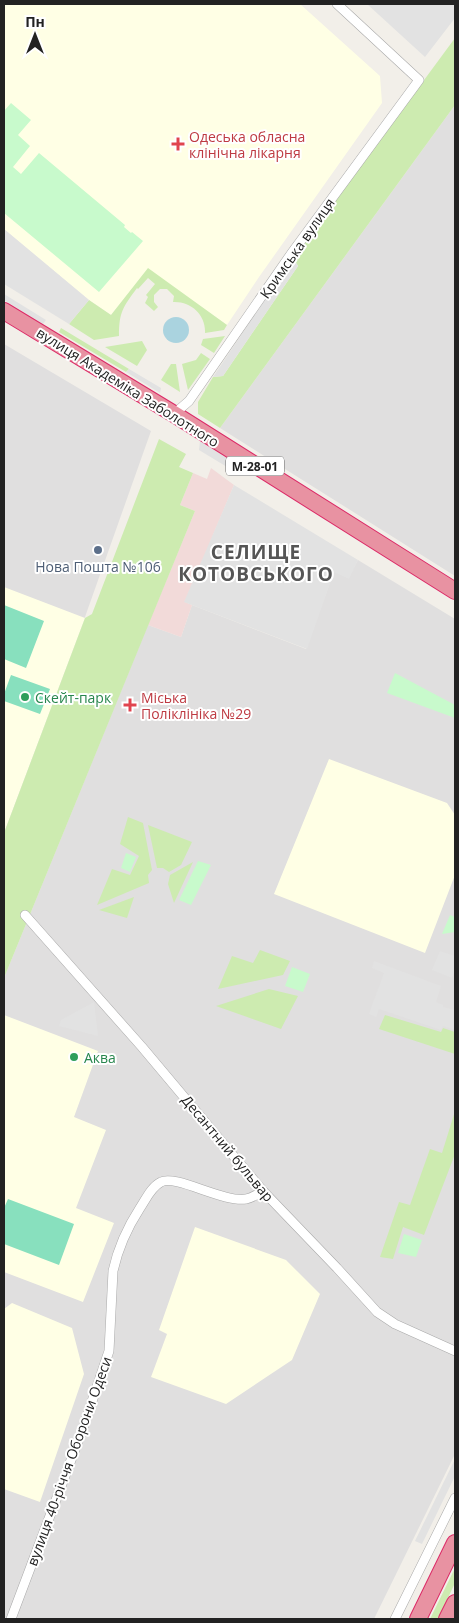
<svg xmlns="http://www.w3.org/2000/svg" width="459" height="1623" viewBox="0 0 459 1623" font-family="'Open Sans',sans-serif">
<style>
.residential{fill:#e0dfdf}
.commercial{fill:#f2dad9}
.education{fill:#ffffe5}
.grass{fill:#cdebb0}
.park{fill:#c8facc}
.pitch{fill:#88e0be}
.parking{fill:#e2e2e2}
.water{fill:#aad3df}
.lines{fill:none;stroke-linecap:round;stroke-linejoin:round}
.street-casing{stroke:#a9a9a9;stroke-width:10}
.highway-casing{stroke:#dc2a67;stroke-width:18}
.street{stroke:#fff;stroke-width:9}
.highway{stroke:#e892a2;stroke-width:16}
.health-dot{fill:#e0444e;stroke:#fff;stroke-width:2}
.service-dot{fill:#5c6f8a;stroke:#fff;stroke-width:2}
.leisure-dot{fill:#2e9e5b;stroke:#fff;stroke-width:2}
.labels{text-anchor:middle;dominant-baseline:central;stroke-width:4;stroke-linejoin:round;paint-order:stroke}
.shield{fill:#fff;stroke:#646464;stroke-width:1}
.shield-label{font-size:12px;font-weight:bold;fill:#222}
.health-label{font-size:14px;fill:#be3a42;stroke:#fff;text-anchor:start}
.street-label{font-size:14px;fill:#222;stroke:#fff}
.service-label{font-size:14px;fill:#4e5e75;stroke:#fff}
.leisure-label{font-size:14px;fill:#27864d;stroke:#fff;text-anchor:start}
.district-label{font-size:19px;font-weight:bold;letter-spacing:1px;fill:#555;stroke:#fff}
</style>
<rect width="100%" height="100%" fill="#f2efe9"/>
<path class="residential" d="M455,105V576L220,428Z
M4,344L151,431L85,617L4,833Z
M358,560L455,619V1454L374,1619H4V978L148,625L181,637L192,605L306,649L334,571L354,567Z"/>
<path class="commercial" d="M211,468L234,485L185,602L192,605L181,637L148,625L195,511L180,505L193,473L207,479Z"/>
<path class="education" d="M4,4H300L380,76L382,103L259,277L227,325L148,269L111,315L89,300L4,229Z
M4,587L85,618L4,833Z
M329,759L447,803L455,815V875L425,953L274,894Z
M4,1015L98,1051L74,1117L106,1130L76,1208L114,1223L83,1302L4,1272Z
M195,1227L286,1260L320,1294L292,1360L226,1404L151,1377L167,1334L159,1330Z
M12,1303L72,1328L84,1374L40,1502L4,1489V1309Z"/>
<path class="grass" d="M455,38V105L220,428L198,414V402L213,377L223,376L298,266L293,258Z
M148,268L227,325L224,330L205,333C206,315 191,301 173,302L174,296L167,289H160L154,295V302L158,307L154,311L145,303L148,297L146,295L155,284L148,278L138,289L137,288C123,307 119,312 119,336L94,340L69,324L89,300L111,315Z
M61,328L129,369L126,372L59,332Z
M225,336L214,353L201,345L203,339Z
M142,341L147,350L137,366L105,347Z
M201,353L210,359L188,390L182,364L196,360Z
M171,364H176L180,392L161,380Z
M159,439L186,454L179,467L193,473L180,505L195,511L4,978V833L85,618L92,614Z
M128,817L143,823L152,870L148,875L149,883L97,905L112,869L130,875L139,856L120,844Z
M148,825L192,842L181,865L169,872L163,868H157Z
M193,862L174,903L168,884L170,875Z
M134,897L127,918L99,910Z
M260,950L290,961L283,975L218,989L232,956L253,963Z
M269,989L298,996L281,1029L216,1006Z
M385,1015L441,1032L443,1028L455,1032V1054L379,1029Z
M455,1111V1154L424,1235L403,1227L393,1259L380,1257L399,1202L410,1205L430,1149L442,1153Z
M455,1568V1583L438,1619H430Z"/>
<path class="park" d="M11,103L31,120L18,135L30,146L13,167L21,174L39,153L125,225L124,227L131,233L132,232L143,241L99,292L4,213V111Z
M395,673L455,705V718L387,693Z
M126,853L136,857L130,872L121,868Z
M198,861L211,865L191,905L179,900Z
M450,915L455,917V932L442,934Z
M292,967L310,974L303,992L285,986Z
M404,1234L422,1240L416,1257L398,1253Z"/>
<path class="pitch" d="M4,605L44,621L26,668L4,659Z
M11,675L50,689L40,714L4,701V694Z
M8,1199L74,1224L59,1265L4,1244V1208Z"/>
<path class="parking" d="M367,4H455V18L425,57Z
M4,229L89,300L69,324L4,284Z
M293,258L298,266L223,376L213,377Z
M4,294L46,320L43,324L4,300Z
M129,369L161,388L160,393L126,372Z
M200,441L233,462L227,467L199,450Z
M234,485L358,560L349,579L334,572L307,649L184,602Z
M440,951L455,956V969L452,978L432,970Z
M374,961L441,986L436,1002L443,1005V1007L455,1010V1030L443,1026L441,1030L379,1009L376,1017L369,1014L384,973L372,968Z
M94,1002L98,1036L59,1026L61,1020Z
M455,1459V1476L422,1544L415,1541Z"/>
<path class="water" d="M163 330a13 13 0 1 1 26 0a13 13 0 1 1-26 0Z"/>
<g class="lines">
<defs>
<path id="street" d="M174,414L189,401L291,254L419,80L337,4
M25,915L142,1047L263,1191L337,1268L377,1312L395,1324L455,1351
M11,1619L82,1431L109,1351L113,1271C118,1248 127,1228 140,1208C146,1199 151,1187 161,1182C175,1174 224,1203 246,1199C252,1198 258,1194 263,1191
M395,1619L455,1498"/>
<path id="highway" d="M4,311L174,414L455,591
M418,1619L455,1543
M447,1619L455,1603"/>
</defs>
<use href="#street" class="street-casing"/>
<use href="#highway" class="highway-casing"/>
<use href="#street" class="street"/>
<use href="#highway" class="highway"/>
</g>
<g class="health-dot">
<path d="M175.5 136.5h5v5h5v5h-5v5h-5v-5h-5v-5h5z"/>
<path d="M127.5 697.5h5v5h5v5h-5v5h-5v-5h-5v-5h5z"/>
</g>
<circle class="service-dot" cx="98" cy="550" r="5"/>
<g class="leisure-dot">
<circle cx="25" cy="697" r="5"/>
<circle cx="74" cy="1057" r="5"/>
</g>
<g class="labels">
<rect class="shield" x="226" y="456.5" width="58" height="19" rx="4"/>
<g class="shield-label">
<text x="255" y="466">М-28-01</text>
</g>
<g class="health-label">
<text x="189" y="136">Одеська обласна<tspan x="189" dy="16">клінічна лікарня</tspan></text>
<text x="141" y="697">Міська<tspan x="141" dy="16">Поліклініка №29</tspan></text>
</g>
<g class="street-label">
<text transform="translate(297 248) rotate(-55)">Кримська вулиця</text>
<text transform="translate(128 387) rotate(32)">вулиця Академіка Заболотного</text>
<text transform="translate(228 1148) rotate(50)">Десантний бульвар</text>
<text transform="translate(69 1461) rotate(-70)">вулиця 40-річчя Оборони Одеси</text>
</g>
<g class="service-label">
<text x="98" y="566">Нова Пошта №106</text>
</g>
<g class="leisure-label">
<text x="35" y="697">Скейт-парк</text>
<text x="84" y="1057">Аква</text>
</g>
<g class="district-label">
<text x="256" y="552">СЕЛИЩЕ<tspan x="256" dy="22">КОТОВСЬКОГО</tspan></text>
</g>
</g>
<rect width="459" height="1623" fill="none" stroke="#222222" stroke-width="10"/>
<g transform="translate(35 35)" stroke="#ffffff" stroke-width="4" paint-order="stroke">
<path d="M0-4L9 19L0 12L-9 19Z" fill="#222222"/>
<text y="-8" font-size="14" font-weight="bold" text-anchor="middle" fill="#222222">Пн</text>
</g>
</svg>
